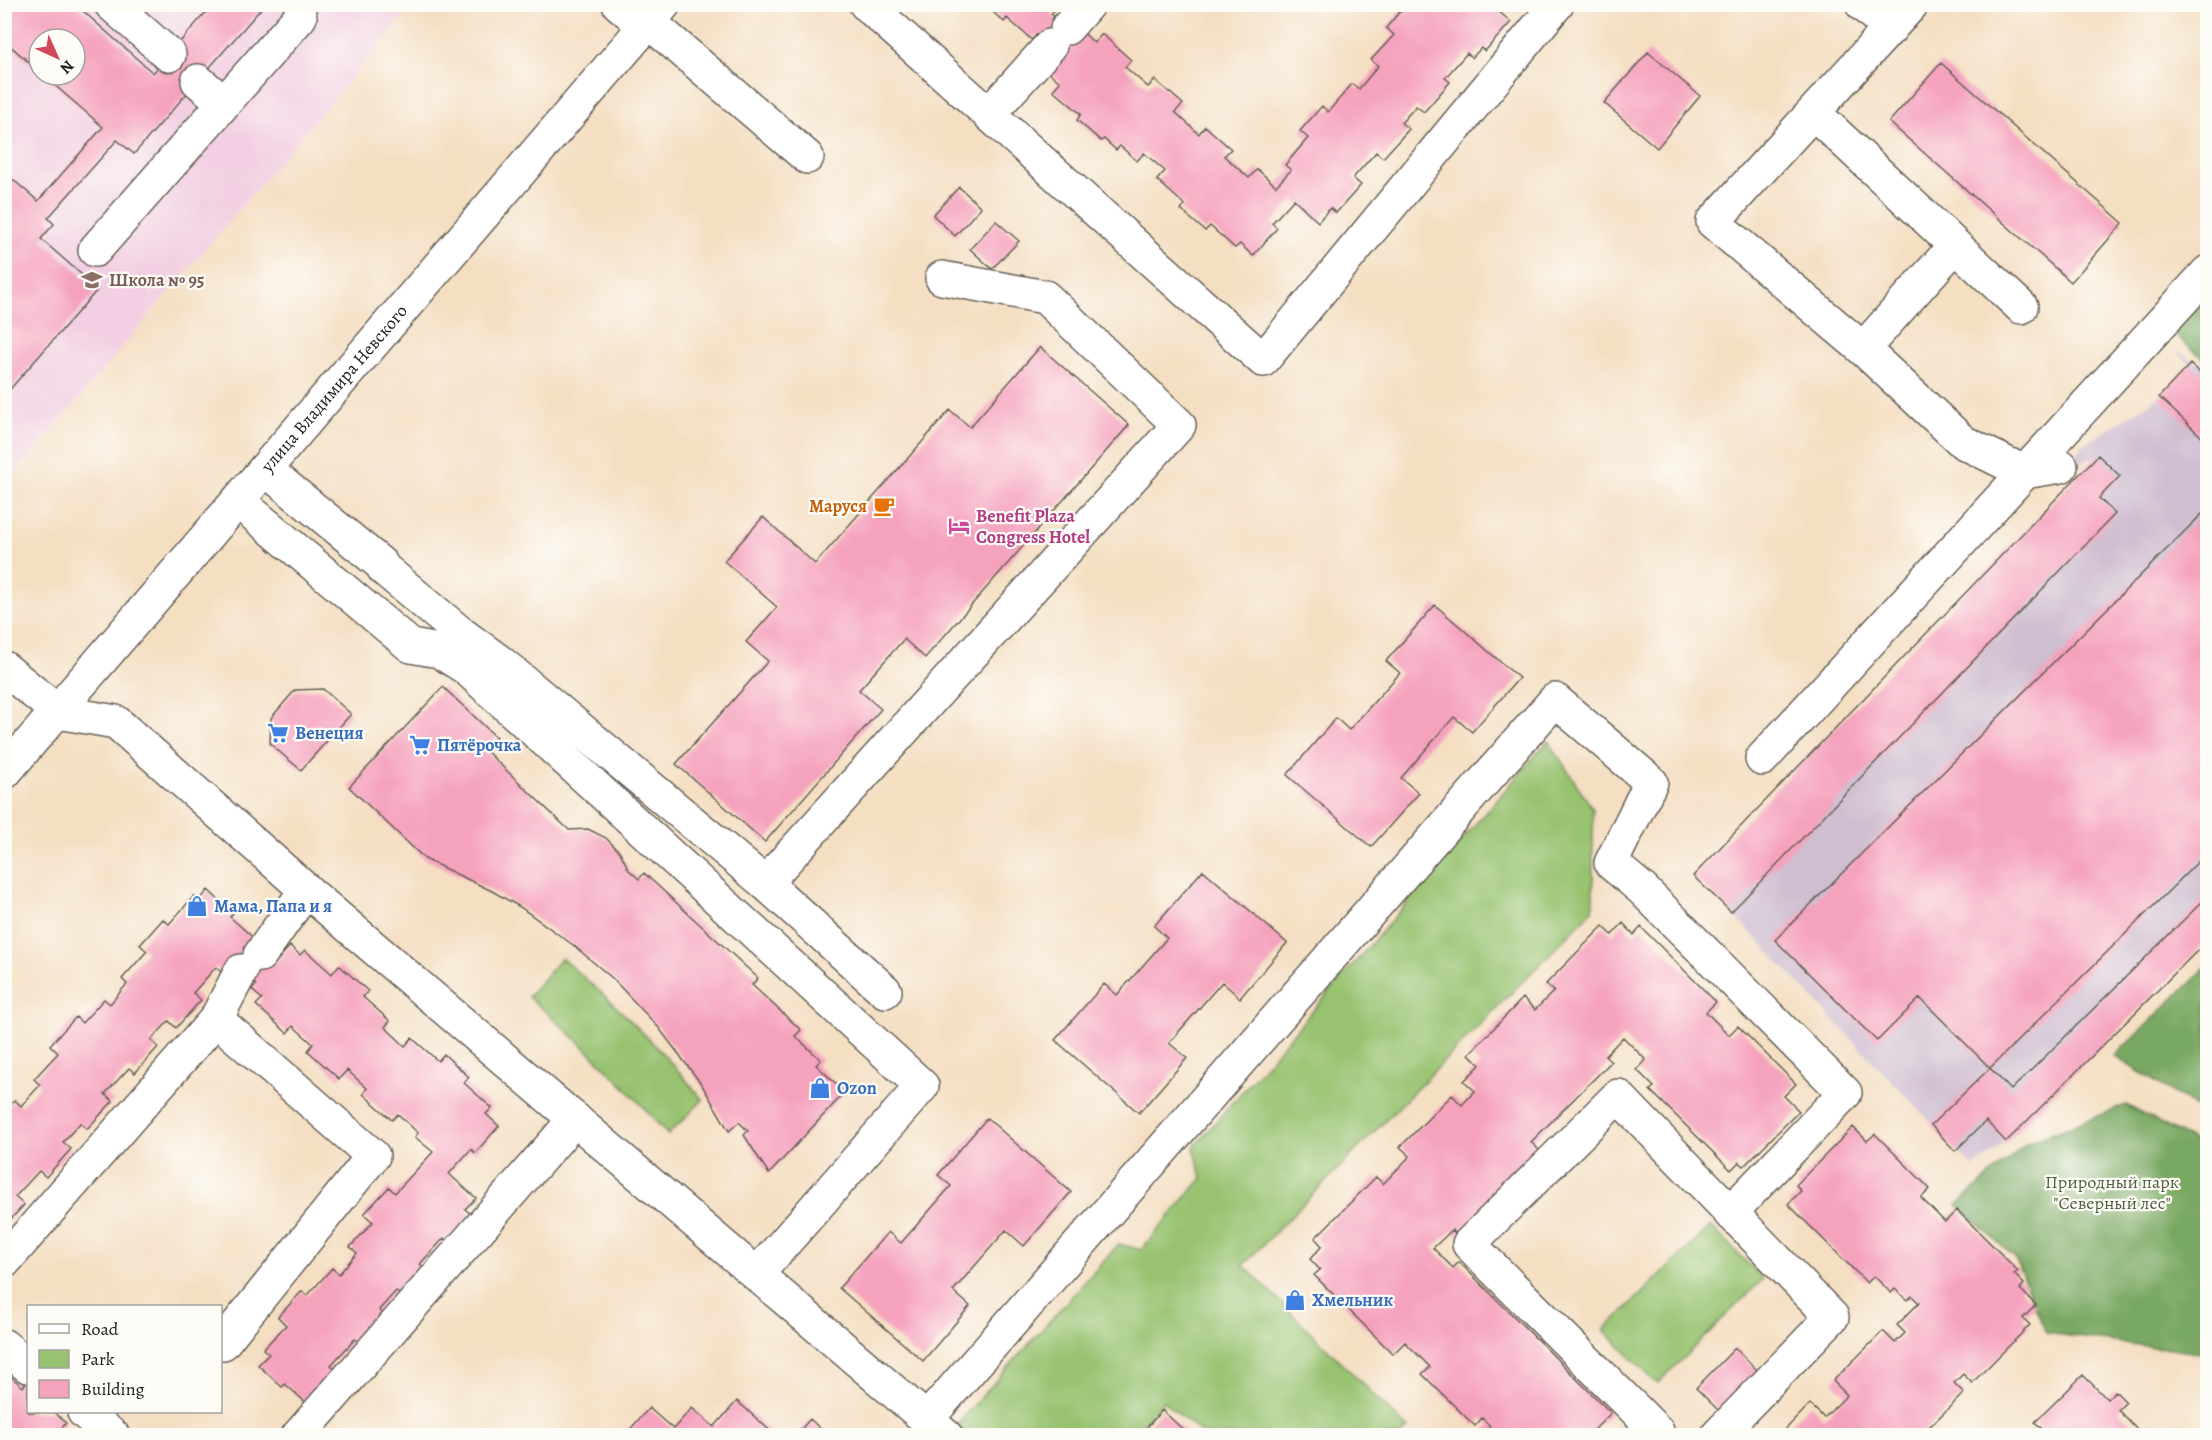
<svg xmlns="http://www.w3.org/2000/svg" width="2212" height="1440" viewBox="0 0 2212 1440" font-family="Alegreya,serif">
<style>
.built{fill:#f2cfe2;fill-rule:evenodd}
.industrial{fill:#cfbdd0}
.green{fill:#97c270;stroke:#5a6f46;stroke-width:1.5}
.forest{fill:#79a862;stroke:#4a623f;stroke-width:1.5}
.building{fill:#f5a2bd}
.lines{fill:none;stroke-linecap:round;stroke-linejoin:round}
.minor-casing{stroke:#686056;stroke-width:36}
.minor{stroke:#fff;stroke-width:33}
.labels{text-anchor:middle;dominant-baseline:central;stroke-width:4.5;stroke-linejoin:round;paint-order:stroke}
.education-label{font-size:18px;font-weight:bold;fill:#785e54;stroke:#fdfcf7;text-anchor:start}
.street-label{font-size:18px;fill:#1c1c1c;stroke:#fdfcf7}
.food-label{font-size:18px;font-weight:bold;fill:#c56008;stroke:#fdfcf7;text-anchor:end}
.hotel-label{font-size:18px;font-weight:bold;fill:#b23c85;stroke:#fdfcf7;text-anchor:start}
.shop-label{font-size:18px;font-weight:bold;fill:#366cbe;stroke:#fdfcf7;text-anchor:start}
.park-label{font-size:18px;fill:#4d5e3e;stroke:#fdfcf7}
</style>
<rect width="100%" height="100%" fill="#fdfcf7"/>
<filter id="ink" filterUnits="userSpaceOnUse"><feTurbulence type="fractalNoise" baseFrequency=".0167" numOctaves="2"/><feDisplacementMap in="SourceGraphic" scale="12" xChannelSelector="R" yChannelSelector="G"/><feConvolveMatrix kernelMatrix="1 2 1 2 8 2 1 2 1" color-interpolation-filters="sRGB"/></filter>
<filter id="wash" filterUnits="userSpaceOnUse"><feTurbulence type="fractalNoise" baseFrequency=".008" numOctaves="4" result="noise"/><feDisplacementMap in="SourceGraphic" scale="24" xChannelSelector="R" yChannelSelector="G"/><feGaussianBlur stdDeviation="1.35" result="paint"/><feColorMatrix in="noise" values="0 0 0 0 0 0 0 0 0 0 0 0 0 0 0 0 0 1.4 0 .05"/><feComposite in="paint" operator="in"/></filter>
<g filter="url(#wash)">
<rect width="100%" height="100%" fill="#f4dfc3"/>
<path class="built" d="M5,5H413L5,485ZM39,39H75V75H39Z"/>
<path class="industrial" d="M2175,350L2207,367V940L2006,1142L1974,1168L1731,912L1693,876L2097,456L2065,468L2082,446L2159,397L2190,364Z"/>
<path class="green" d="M1548,741L1593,809V910L1243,1265L1408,1429L1399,1436L1204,1435L1163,1401L1134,1435H1108L1101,1432L1098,1436H951L948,1434L1119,1244L1141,1250L1202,1178L1194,1147Z
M561,958C613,1001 660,1047 703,1100L668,1135C625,1085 579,1039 528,997Z
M1711,1226L1763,1279L1657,1384L1604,1330Z"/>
<path class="forest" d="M2207,287V361L2168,330Z
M2207,967V1114L2114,1056Z
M2126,1105L2207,1148V1354L2046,1333L2015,1258L1957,1205L2027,1143Z"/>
<g id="blocks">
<path class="building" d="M4,4H75L153,73L213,4H265L134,154L117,140L48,218L54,224L41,239L98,289L4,396V172L38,201L103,127L43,75H75V39H39V71L8,44L4,47Z
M984,4H1060L1051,14L1078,38L1083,32L1094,43L1102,34L1131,60L1125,67L1148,87L1155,80L1183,104L1175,112L1199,134L1205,126L1231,149L1224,156L1249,178L1257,169L1276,186L1291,170L1285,165L1308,138L1300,131L1322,106L1328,112L1352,84L1359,89L1378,66L1371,60L1394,35L1386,28L1406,4H1414L1417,7L1418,4H1490L1511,22L1485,51L1481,48L1472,58L1467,53L1445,78L1450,82L1424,112L1416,106L1401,123L1409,129L1383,158L1376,152L1353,178L1361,185L1336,213L1330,208L1318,222L1294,199L1272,223L1277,228L1253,256L1240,244L1235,248L1210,226L1205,231L1181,210L1185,205L1157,180L1165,171L1144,153L1137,161L1120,146L1116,150L1104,139L1101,141L1077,120L1081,114L1053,90L1060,82L1047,71L1060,55L1037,34L1032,40L1007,18L1004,22Z
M1648,52L1700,96L1657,148L1604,103Z
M1941,63L2123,223L2071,282L1889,122Z
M959,187L981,207L955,236L933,215Z
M996,221L1019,241L992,269L970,249Z
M1040,347L1129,425L925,658L904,639L859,690L881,709L765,842L676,764L768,661L746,642L777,607L724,561L763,517L815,564L950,410L970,427Z
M2190,364L2208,380V437L2205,440L2159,397Z
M2098,455L2120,476L2099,498L2115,514L1731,912L1693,876Z
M2208,508V852L1990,1068L1920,998L1877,1041L1775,940Z
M1435,605L1519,678L1472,732L1454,717L1401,778L1419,793L1371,847L1287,775L1336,718L1349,730L1400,673L1386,661Z
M443,687L496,737L484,749L569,830L588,829L606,838L620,852L629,870L639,879L644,873L758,978L752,985L801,1030L795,1036L821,1060L816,1065L845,1092L769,1174L744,1135L748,1131L739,1122L729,1131L702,1085L659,1028L612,978L573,945L520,907L492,891L425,859L349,787Z
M323,689L351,714L301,770L270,744L271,718L295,690Z
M1203,870L1287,943L1240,998L1222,982L1169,1043L1187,1058L1139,1113L1055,1040L1104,984L1117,995L1167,938L1154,926Z
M208,890L233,913L230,917L258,942L272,966L290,946L300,955L305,950L332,974L339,965L368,991L363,997L390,1021L385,1027L405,1046L412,1038L438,1061L444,1054L469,1077L464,1083L492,1108L486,1114L499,1126L475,1153L471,1149L449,1174L476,1198L465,1209L473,1216L449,1243L444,1238L420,1264L427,1271L403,1298L396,1291L379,1310L387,1317L361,1344L355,1339L331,1365L337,1371L312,1408L285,1384L282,1387L258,1365L269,1354L263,1349L286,1325L278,1317L302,1291L307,1296L332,1268L339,1274L357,1253L350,1247L373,1222L364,1214L389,1187L395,1193L433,1152L415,1137L418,1133L398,1114L392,1120L363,1094L367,1088L347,1070L339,1079L308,1051L313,1044L293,1026L287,1033L256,1005L262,999L252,990L256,985L230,962L221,972L216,967L193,993L201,1000L176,1028L169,1021L151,1040L158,1047L135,1073L129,1068L105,1094L113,1101L87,1129L80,1123L63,1142L71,1149L46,1177L39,1171L15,1197L24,1205L4,1226V1111L15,1100L21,1106L40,1085L34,1079L58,1053L50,1045L76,1017L82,1023L104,999L110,1004L127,984L122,979L147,951L140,945L163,919L169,924L194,896L199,901Z
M2208,896V940L2006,1142L1986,1121L1955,1151L1931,1125L1990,1068L2011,1090Z
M1623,923L1634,935L1641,927L1716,1002L1706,1012L1729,1035L1738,1026L1796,1084L1784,1096L1799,1111L1744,1166L1739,1162L1731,1170L1650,1090L1654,1087L1637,1070L1646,1060L1623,1037L1605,1056L1611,1062L1531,1142L1542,1153L1458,1236L1452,1230L1433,1248L1453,1268L1459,1262L1611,1413L1588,1436H1480L1490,1426L1482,1418L1475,1426L1422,1374L1430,1367L1405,1342L1393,1354L1314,1275L1320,1270L1310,1259L1322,1246L1315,1238L1376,1177L1383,1184L1410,1156L1400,1147L1452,1095L1462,1105L1475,1091L1464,1081L1480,1065L1469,1054L1523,998L1535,1010L1554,991L1546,984L1603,926L1612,935Z
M987,1118L1071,1192L1024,1246L1006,1230L953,1291L970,1306L923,1361L839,1288L888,1232L901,1243L951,1186L938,1175Z
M1853,1127L1867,1141L1875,1134L1930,1189L1921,1198L1945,1222L1957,1210L2018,1271L2014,1274L2024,1284L2020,1289L2036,1305L2023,1318L2030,1325L1972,1383L1963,1374L1954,1383L1964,1393L1920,1436H1779L1810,1404L1824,1418L1847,1395L1833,1381L1883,1331L1895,1343L1905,1333L1897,1325L1919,1303L1912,1296L1907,1300L1895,1289L1891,1293L1874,1276L1867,1283L1788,1204L1801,1191L1796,1185Z
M1735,1348L1762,1375L1723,1415L1696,1388Z
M4,1371L23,1387L28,1380V1412H56L55,1413L66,1423L60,1430L66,1436H4Z
M2083,1375L2107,1399L2115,1391L2126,1402L2118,1410L2143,1436H2049L2035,1422Z
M737,1401L776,1436H624L649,1408L673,1429L692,1408L714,1427Z
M1162,1410L1190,1436H1139Z
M810,1419L828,1436H795Z"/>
</g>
</g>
<g filter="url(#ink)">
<use href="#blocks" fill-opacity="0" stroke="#686056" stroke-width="1.5"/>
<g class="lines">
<defs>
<g id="minor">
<path d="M111,4L169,55"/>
<path d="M619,4L646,27"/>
<path d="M866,4L1263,360L1557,4"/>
<path d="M1862,4L1890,29"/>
<path d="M1912,4L1713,222L1863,349L1963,442L2024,472L2061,466"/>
<path d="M649,22L807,157"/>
<path d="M1067,28L1088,4"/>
<path d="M198,81L224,103"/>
<path d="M1814,113L2021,307"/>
<path d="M989,114L1050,46"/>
<path d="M95,250L300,17"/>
<path d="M1863,349L1954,247"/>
<path d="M265,469L381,564L384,569L459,632L500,662L765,883L885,991"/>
<path d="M238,501L411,646L439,651L466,668L922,1086L757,1274"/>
<path d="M4,668L58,712L116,722L306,890L946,1436"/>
<path d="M1762,759L2208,272"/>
<path id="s1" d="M4,773L664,4"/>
<path d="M765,883L1179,425L1045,297L942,278"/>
<path d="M260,955L306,890"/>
<path d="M216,1019L241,971"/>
<path d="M4,1262L216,1019L373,1156L223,1343"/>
<path d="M4,1346L28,1366"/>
<path d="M84,1412L113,1436"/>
<path d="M927,1419L1555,700L1651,782L1611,863L1642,889L1845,1093L1730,1213"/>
<path d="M298,1436L575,1119"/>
<path d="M1652,1436L1657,1431L1469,1244L1618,1096L1832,1317L1717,1436"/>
</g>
</defs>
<use href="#minor" class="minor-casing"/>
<use href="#minor" class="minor"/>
</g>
</g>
<defs>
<symbol id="school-bare" viewBox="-9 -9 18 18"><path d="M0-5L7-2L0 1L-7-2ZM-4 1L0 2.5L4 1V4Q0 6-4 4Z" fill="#8d6e63" stroke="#fdfcf7" stroke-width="2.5" paint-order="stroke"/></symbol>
<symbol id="cafe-bare" viewBox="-9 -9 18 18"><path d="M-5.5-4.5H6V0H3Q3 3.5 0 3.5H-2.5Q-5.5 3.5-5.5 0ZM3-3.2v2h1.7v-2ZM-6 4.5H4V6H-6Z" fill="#e8710a" stroke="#fdfcf7" stroke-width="2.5" paint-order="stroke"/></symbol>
<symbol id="hotel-bare" viewBox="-9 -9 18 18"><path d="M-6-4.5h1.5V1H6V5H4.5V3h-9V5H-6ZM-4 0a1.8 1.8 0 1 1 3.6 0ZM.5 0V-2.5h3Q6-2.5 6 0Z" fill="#d1479c" stroke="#fdfcf7" stroke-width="2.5" paint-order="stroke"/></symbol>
<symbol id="supermarket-bare" viewBox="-9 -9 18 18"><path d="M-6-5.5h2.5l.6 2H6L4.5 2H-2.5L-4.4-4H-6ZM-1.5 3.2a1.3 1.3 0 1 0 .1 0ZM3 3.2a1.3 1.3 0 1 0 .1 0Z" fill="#3f7fe0" stroke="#fdfcf7" stroke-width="2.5" paint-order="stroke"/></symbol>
<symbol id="shop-bare" viewBox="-9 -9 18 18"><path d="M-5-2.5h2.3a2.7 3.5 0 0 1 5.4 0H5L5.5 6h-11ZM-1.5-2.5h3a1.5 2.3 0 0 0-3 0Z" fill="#3f7fe0" stroke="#fdfcf7" stroke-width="2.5" paint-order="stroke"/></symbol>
</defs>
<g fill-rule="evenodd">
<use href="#school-bare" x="77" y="265" width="30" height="30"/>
<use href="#cafe-bare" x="869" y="491" width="30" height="30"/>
<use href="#hotel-bare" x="944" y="511" width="30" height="30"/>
<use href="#supermarket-bare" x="263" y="718" width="30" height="30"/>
<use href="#supermarket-bare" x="405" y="730" width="30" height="30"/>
<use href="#shop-bare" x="182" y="891" width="30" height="30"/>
<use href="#shop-bare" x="805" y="1073" width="30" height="30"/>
<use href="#shop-bare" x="1280" y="1285" width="30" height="30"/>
</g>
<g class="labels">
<g class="education-label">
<text x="109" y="280">Школа № 95</text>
</g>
<g class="street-label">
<text stroke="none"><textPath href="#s1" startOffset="507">улица Владимира Невского</textPath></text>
</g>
<g class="food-label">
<text x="867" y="506">Маруся</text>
</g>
<g class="hotel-label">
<text x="976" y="516">Benefit Plaza<tspan x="976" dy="21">Congress Hotel</tspan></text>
</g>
<g class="shop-label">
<text x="295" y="733">Венеция</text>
<text x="437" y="745">Пятёрочка</text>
<text x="214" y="906">Мама, Папа и я</text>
<text x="837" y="1088">Ozon</text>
<text x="1312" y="1300">Хмельник</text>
</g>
<g class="park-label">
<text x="2112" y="1182">Природный парк<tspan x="2112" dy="21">"Северный лес"</tspan></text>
</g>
</g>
<rect width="2212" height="1440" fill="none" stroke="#fdfcf7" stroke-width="24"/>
<rect x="27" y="1305" width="195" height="108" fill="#fdfcf7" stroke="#a3a29f" stroke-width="1.5"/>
<rect x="39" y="1324" width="30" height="9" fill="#ffffff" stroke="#a3a29f" stroke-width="1.5"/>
<text x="81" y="1335" font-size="18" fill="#1c1c1c">Road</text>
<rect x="39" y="1350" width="30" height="18" fill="#97c270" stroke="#a3a29f" stroke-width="1.5"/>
<text x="81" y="1365" font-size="18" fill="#1c1c1c">Park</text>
<rect x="39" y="1380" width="30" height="18" fill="#f5a2bd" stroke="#a3a29f" stroke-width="1.5"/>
<text x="81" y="1395" font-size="18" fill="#1c1c1c">Building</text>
<g transform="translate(57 57) rotate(135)"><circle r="28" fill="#fdfcf7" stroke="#a3a29f" stroke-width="1.5"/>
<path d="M0-4.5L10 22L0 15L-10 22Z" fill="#d1495b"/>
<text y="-9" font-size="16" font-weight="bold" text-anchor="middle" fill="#1c1c1c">N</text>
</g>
</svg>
